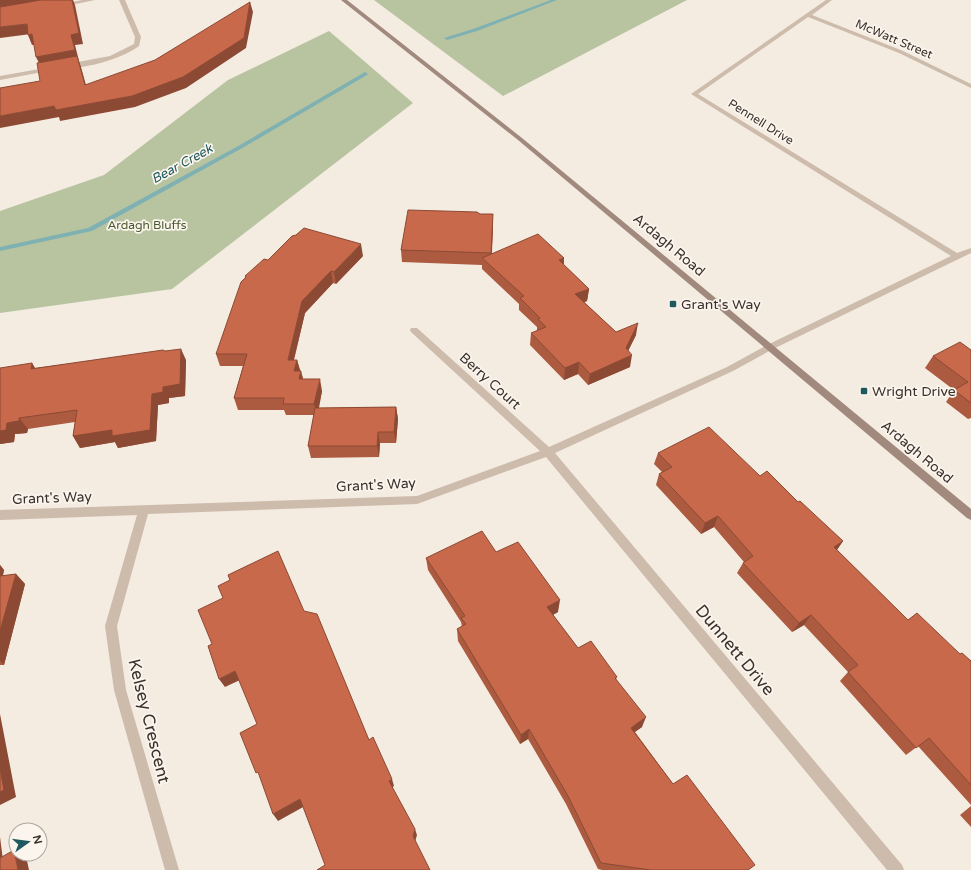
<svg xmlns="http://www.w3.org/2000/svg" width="971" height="870" viewBox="0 0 971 870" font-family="'Varela Round',sans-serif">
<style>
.green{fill:#b8c4a0}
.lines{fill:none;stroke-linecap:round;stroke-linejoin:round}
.stream{fill:#7fb0b2;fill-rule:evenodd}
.street{fill:#cdbbac;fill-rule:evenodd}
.secondary{fill:#a18a7d;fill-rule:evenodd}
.wall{fill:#ac5a40}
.shaded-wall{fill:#8c4a34}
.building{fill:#c8694b;stroke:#8c4a34}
.poi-dot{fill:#1f5a5e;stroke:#fbf5ee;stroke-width:1.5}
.labels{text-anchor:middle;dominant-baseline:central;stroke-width:3.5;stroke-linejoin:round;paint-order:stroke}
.far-street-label{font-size:12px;fill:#3b302b;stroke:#fbf5ee}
.far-park-label{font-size:12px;fill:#4a5a2e;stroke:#fbf5ee}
.far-water-label{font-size:13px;font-style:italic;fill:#1f5a5e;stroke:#fbf5ee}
.street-label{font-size:14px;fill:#3b302b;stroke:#fbf5ee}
.poi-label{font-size:14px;fill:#3b302b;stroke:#fbf5ee;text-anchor:start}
.near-street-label{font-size:17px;fill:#3b302b;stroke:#fbf5ee}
</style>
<rect width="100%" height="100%" fill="#f4ebe1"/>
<path class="green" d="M374,0H687L503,96Z
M329,31L413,103L172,289L0,313V211L104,175L228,80Z"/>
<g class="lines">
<path class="stream" d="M551,0H557L477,31L447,40L444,38L473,29Z
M365,72L368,74L367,75L244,147L92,231L0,251V247L88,228L240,145Z"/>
<path class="street" d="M82,0H95L61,7L58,5Z
M119,0H125L141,37L139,46C123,58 85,70 65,67L64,66L67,64L110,56L134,44L135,37Z
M826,0H832L812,15L903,51L971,84V88L899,53L808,17L698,94L957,253L971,248V253L773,349L733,371L555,453L902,865L904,870H887L546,457L417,504L148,514L117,626L126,690L179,870H165L114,690L105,626L137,515L0,520V510L417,496L540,451L411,332L410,330L411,328H417L549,447L727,367L767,345L951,256L691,94Z
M51,67L53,68V70L0,80V76Z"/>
<path class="secondary" d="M341,0H347L522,138L971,509V520L967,518L518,140Z"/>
</g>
<path class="wall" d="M493,226L492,253L564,258V265L589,289L587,301L584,302L616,332L636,335L628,351L630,367L588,385L578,374L564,380L530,345L531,333L537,331V327L519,310V304L482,269V265L402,262L401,250Z
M363,256L336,284L333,283L305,313L294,360H297L303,379L322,391L319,408L396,407L398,419L396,443H380L379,457L311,458L308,446L314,415H286L284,410H238L234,398L243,366H220L216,354L268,260Z
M971,350V418L968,419L946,402L954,390L925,368L933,356Z
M165,351L186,360L185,396L169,398V403L158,405L156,441L118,448L115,442L80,448L73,436L75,422L28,429L27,433L15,434L14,442L0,444L32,363L35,368Z
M658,453L760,476L798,502L843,541L837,550L908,620L971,661V805L918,746L906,755L840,681L848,672L804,625L792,632L737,573L743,563L744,562L714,527L701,534L656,485L659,474L662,472L654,464Z
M496,552L558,612L553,615L578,648L617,677L616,679L642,727L635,732L673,784L748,870H602L598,869L566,804L528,739L520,744L458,641L457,629L462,627L461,622L428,570L426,558Z
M0,565L4,570L3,576L16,574L25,584L4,665H0Z
M971,806V827L960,815Z"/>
<path class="shaded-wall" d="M0,0H72L0,10Z
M72,0H73L75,5L83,44L75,45L79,61L81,67L89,96L41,67L36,57L71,35Z
M250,2L253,12L246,48L186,88L135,107L60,121L59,117L0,128V116L54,106L132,96Z
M27,24L31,34L0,38V27Z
M32,34L37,44L32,45L28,35Z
M493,214V226L491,265V253Z
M361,244L363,256L336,284L334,272Z
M564,258L563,270L559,260Z
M331,271L333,283L305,313L291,371L288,360L302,301Z
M589,289L587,301L574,306L575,294Z
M638,323L636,335L624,359L632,355L630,367L588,385L590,374L626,348Z
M181,349L186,360L185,396L169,398V403L158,405L156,441L118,448L115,442L80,448L73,436L152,394Z
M297,360L300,371H294Z
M579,362L578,374L564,380L565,368Z
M32,363L39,375L31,369Z
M301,371L304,382L299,379Z
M320,379L322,391L317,415L314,404Z
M396,407L398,419L396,443L394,432Z
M19,418L28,429L27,433L15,434L14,442L0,444V431L7,423Z
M378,432L380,443L379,457L377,446Z
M718,516L714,527L701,534L705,523Z
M843,541L836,551L834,547Z
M0,565L4,570L0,585Z
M16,574L25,584L4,665L0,661V631Z
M560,600L558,612L545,619L547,607Z
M811,615L804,625L792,632L799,623Z
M235,671L240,680L225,687L219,679Z
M0,714L16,797L0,805Z
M646,717L642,727L627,737L631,728Z
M529,729L528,739L520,744L521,735Z
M392,779L394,786L391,788L389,781Z
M300,799L305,806L278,821L273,814Z
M415,829L417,835L415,842L413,836Z
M0,837L4,868L0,866Z
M14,850L16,851V854H21L26,856L29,870H18Z"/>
<path class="building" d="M41,0H72L79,33L71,35L75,50L36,57L32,34L28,35L27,24L0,27V7Z
M250,2L244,38L183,77L132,96L56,110L54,106L0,116V88L40,81L37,63L77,56L85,85L155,60Z
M408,210L477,212L480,214H493L491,253L401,250Z
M304,228L361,244L334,272L331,271L302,301L288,360H297L294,371H301L299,379H320L314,404H283L284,398H234L247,354H216L241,282L246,277L245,276L264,259L268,260L292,236L296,235Z
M538,234L564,258L559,260L589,289L575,294L616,332L638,323L626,348L632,355L590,374L579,362L565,368L531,333L546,327L538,319L540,318L520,298L524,296L482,258Z
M960,342L971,350V403L954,390L968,382L933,356Z
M181,349L180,384L163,387V392L152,394L150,430L112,436V430L73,436L77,410L19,418V421L7,423L6,430L0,431V368L32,363L31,369L163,350L165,351Z
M396,407L394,432H378L377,446H308L315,408Z
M709,427L760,476L767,471L798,502L800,501L843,541L834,547L908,620L917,613L960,654L962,653L971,661V785L929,738L916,748L848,672L858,665L811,615L799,623L743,563L753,556L718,516L705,523L659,474L672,467L658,453Z
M482,531L496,552L518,542L560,600L547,607L578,648L591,641L617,677L615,678L646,717L631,728L673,784L687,775L755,865L748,870H651L601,863L568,796L529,729L521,735L457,629L466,624L461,618L465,616L426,558Z
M278,551L304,611L317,614L369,740L373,737L392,779L389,781L415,829L413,836L430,870H317L325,865L300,799L273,814L258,772L256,773L240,733L257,724L235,671L219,679L208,646L212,644L198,610L223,598L218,586L230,580L228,575Z
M16,574L0,631V576Z
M0,768L4,790L0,792Z
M14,850L18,870H0V858Z"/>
<g class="poi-dot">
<rect x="669" y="300" width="8" height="8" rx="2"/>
<rect x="860" y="387" width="8" height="8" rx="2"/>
</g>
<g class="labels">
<g class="far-street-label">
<text transform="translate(894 39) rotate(23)">McWatt Street</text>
<text transform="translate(761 122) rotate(32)">Pennell Drive</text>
</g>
<g class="far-park-label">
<text x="147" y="225">Ardagh Bluffs</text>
</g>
<g class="far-water-label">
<text transform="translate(182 164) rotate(-29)">Bear Creek</text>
</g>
<g class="street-label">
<text transform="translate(669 245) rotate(40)">Ardagh Road</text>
<text transform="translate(490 381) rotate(42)">Berry Court</text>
<text transform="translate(917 452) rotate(40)">Ardagh Road</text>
<text transform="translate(376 485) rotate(-3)">Grant's Way</text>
<text transform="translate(52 498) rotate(-2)">Grant's Way</text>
</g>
<g class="poi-label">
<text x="681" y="304">Grant's Way</text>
<text x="872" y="391">Wright Drive</text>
</g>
<g class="near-street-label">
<text transform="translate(735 650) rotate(50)">Dunnett Drive</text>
<text transform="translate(149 721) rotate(76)">Kelsey Crescent</text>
</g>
</g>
<g transform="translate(28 842) rotate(76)"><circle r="19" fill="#fbf5ee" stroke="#aea6a0"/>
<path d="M0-3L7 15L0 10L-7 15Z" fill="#1f5a5e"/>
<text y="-6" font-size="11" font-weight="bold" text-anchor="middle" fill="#3b302b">N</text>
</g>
</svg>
